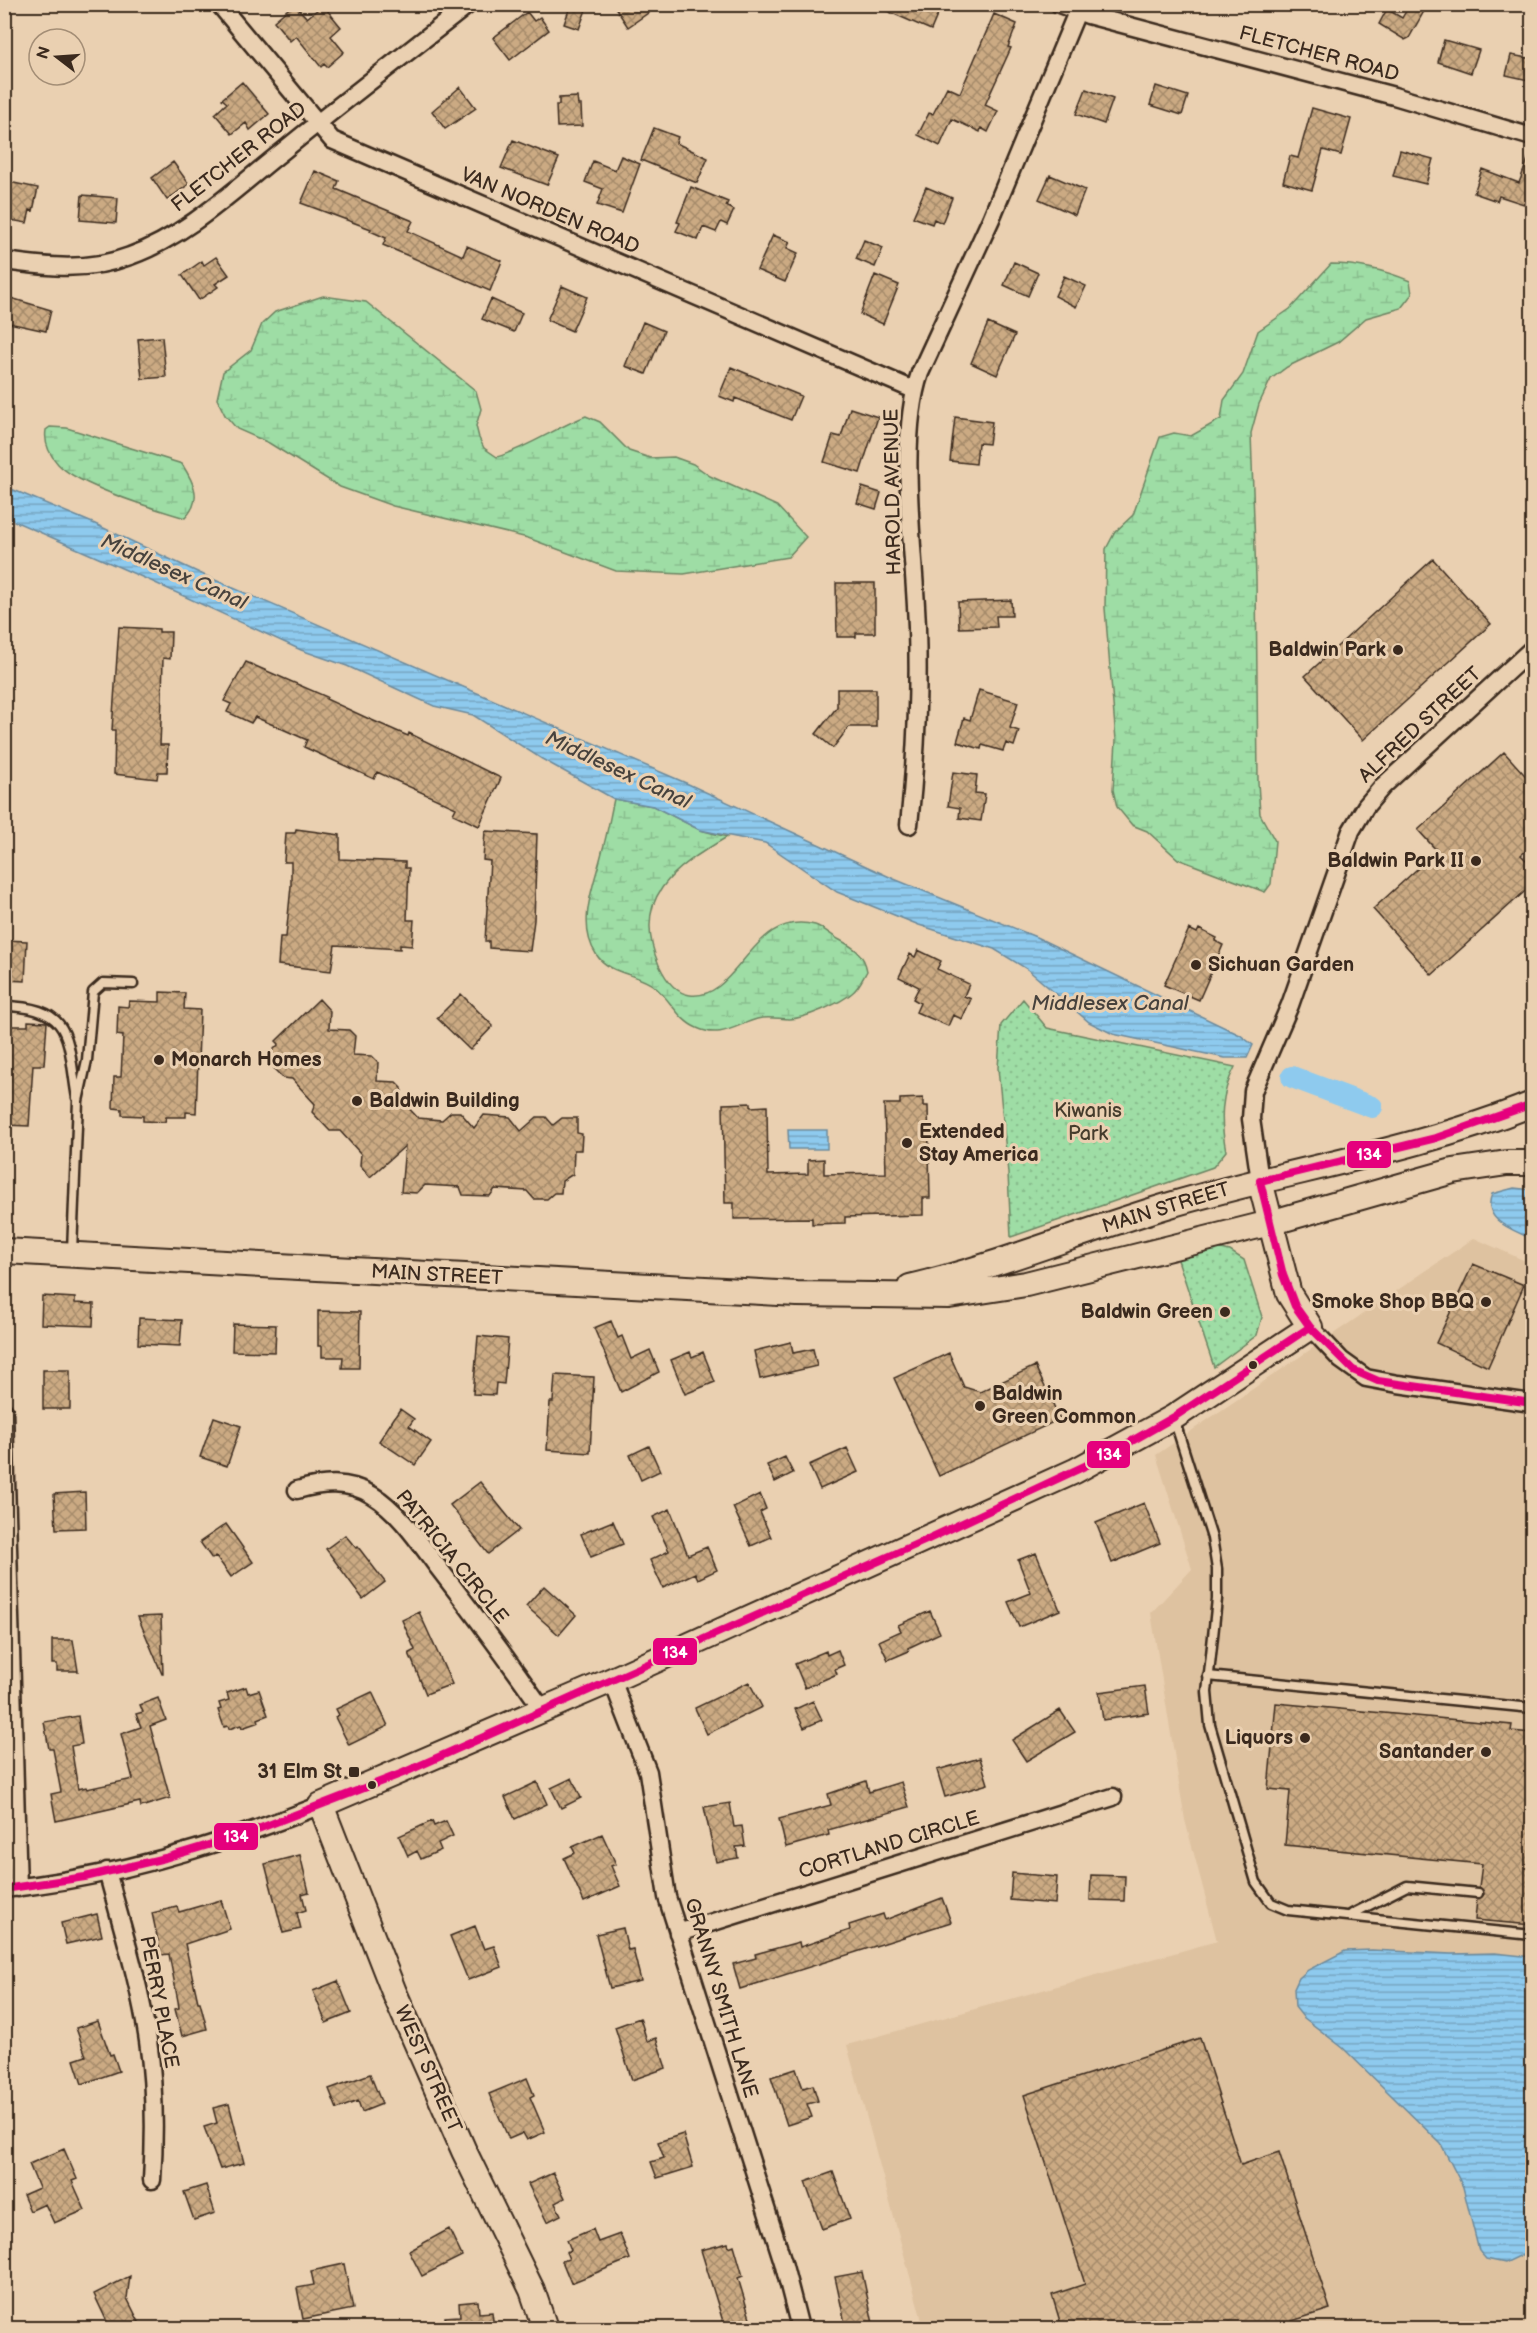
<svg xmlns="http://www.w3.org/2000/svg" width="1537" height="2333" viewBox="0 0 1537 2333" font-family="'Balsamiq Sans',sans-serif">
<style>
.built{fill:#dec2a0}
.wetland{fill:url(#wetland-marsh);stroke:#6c8462;stroke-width:1.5}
.park{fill:url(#park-dots);stroke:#6c8462;stroke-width:1.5}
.water{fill:url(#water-rules);stroke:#6d8a9b;stroke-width:1.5}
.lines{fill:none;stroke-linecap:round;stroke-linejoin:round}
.canal{stroke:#8ecaee;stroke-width:22}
.building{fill:url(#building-cross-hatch);stroke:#3b2a1e;stroke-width:1.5}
.lane-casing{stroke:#3b2a1e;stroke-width:13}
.street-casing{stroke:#3b2a1e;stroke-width:21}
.secondary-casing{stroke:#3b2a1e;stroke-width:28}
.lane{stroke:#ead0b1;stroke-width:8}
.street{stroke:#ead0b1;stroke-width:16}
.secondary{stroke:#ead0b1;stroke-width:24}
.bus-1-casing{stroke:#ead0b1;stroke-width:12}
.bus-1{stroke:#e5007d;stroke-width:8}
.poi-dot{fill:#3b2a1e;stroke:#ead0b1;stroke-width:2}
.labels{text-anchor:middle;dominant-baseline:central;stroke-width:6;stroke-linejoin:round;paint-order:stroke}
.street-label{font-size:20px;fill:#3b2a1e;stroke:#ead0b1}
.poi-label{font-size:20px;font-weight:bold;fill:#3b2a1e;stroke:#ead0b1;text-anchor:end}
.park-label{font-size:20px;fill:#453c2c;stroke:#ead0b1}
.water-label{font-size:21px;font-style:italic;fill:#47423d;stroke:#ead0b1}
.line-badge{stroke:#ead0b1;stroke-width:2}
.badge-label{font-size:16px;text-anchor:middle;font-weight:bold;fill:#fff}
</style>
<defs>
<pattern id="wetland-marsh" width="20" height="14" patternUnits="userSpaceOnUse" patternTransform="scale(1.5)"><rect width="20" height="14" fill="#9edda5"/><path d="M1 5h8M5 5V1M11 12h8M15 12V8" fill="none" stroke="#89be8e"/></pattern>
<pattern id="park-dots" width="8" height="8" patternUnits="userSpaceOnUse" patternTransform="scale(1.5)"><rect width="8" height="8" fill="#9edda5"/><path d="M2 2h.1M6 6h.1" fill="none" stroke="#89be8e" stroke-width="1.8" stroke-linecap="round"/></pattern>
<pattern id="water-rules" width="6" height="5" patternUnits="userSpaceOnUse" patternTransform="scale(1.5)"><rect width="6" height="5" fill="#8ecaee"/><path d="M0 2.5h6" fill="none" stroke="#75a4c0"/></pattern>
<pattern id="building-cross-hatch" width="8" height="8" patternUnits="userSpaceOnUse" patternTransform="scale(1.5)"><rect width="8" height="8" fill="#cbaa83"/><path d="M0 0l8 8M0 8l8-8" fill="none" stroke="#a68b6b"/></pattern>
</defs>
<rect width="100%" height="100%" fill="#ead0b1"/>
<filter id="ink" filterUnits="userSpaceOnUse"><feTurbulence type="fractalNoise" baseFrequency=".0167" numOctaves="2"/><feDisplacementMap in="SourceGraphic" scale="12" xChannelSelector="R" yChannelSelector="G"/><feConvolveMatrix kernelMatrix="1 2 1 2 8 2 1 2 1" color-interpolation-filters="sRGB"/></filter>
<g filter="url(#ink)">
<path class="built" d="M1474,1238L1532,1264V2328H924L847,2045L1217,1941L1185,1820L1151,1613L1192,1569L1156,1455Z"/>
<path class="wetland" d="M1331,264C1359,264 1384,270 1410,281L1412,294L1401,308L1366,318L1338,342L1287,367L1271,379L1259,404L1251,433L1256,578L1258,782L1260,814L1275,841L1271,884L1265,892L1178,859L1147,831L1132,825L1117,807L1113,790L1116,740L1105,608L1106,549L1115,532L1133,515L1160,437L1174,433L1191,436L1221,419L1224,400L1243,374L1258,331L1290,309Z
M323,296L366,302L476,391L481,409L476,426L479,438L484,448L497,457C529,447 555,428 586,416L600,422L629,451L650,458L674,457L693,464L710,476L777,506L806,537L788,557L684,574L616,571L528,538L393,506L340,487L269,443L237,429L225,415L217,399L223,372L251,350L262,324L275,312Z
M50,427L67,428L182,464C194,483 203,499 185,518C155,509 78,486 58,464C49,454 44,443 46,430Z
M614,799L653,806L700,830L727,837C674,868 630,898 659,965C665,978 675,993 690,995C739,1001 751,908 815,925C822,927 831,935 838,939C853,947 864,953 867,971C863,978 859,988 852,993C841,1003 804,1019 789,1019C779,1019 768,1016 757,1019C736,1025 720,1039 697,1028C678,1020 670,999 655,987C638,973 609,975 596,954C576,923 595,883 602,852C607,835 610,817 614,799Z"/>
<path class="park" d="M1023,999L1047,1028L1235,1067C1220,1095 1220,1120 1226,1151L1213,1167L1011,1237L1008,1173L998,1068L1001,1025Z
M1217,1248L1230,1251L1244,1260L1262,1317L1257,1335L1214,1367L1177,1257Z"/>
<path class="water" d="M4,486L95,524L208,577L686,783L894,879L1036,937L1240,1035L1253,1045L1247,1058H1225L1113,1034L1089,1022L1027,969L994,949L919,925L837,892L765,843L700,830L653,806L614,799L542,759L473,715L434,706L347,666L301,650L151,581L5,517Z
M788,1130H827V1149H789Z
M1514,1188L1532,1190V1239C1514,1230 1481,1221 1492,1194Z
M1372,1950L1451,1954L1495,1953L1532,1957V2250L1505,2263L1486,2259L1479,2251L1463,2187L1441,2144L1343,2048L1303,2017L1295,2007L1294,1989L1299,1978L1308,1970L1345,1951Z"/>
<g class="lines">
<path class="canal" d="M1292,1077L1372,1107"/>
</g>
<path class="building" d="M294,4L307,18L323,5L341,27L331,36L344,52L327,67L324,64L321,67L296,36L290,41L274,21Z
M571,4H588L579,29L564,24Z
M613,4H661L628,27Z
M871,4H942L931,30Z
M1410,4H1428L1409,38L1405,40L1379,24L1387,9L1402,18Z
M527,12L534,21L540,17L549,30L510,60L493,38Z
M994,14L1017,24L1008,47L1011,48L985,105L998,111L988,132L981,128L980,132L952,119L940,146L918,135L929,113L933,114L947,87L960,93Z
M1444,40L1479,50L1471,73L1438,62Z
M1511,55L1533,59V81L1506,75Z
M242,82L269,114L250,130L246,123L232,134L215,114L227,103L222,99Z
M1156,86L1188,96L1182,115L1150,105Z
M460,87L476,108L445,129L432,111Z
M1086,89L1113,99L1104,124L1076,114Z
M577,97L578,105H581L582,126L557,127L556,105H559V98Z
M1312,108L1351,119L1341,155L1323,150L1312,190L1283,182L1290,156L1298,158Z
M654,128L678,137L676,143L708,158L697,183L641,160Z
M513,140L559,158L547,185L501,168Z
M1400,150L1433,159L1426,184L1393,176Z
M1531,151L1533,207L1499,196L1497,201L1474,193L1482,169L1519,183Z
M621,156L640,164L622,213L597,205L603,189L585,182L593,161L615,170Z
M173,162L189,184L167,200L152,178Z
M315,171L339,181L336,189L413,221L408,231L463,256L467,246L502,261L490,291L383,245L386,238L370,231L371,229L301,203Z
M1050,175L1085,190L1075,215L1039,199Z
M9,182L38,188L33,211L30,210L27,223L4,219Z
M691,187L728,202L726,206L734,210L727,225L721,222L716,232L703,227L698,240L676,231L680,223L677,222Z
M926,187L952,198L942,223L934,219L932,224L913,217Z
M82,195L118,198L116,223L80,220Z
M773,235L790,242L787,248L798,253L785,282L757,270Z
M864,240L883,248L875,267L856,259Z
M216,257L229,275L215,284L218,287L199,300L182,275L202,261L204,265Z
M1014,262L1038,273L1028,296L1004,285Z
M875,275L899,285L883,324L860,314Z
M1064,276L1086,286L1076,307L1055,296Z
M562,286L587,297L572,331L547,320Z
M4,296L51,310L46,331L4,322Z
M491,299L522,313L514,332L482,319Z
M643,322L664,331L646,374L625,366Z
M988,323L1015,335L997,375L971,363Z
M162,337L166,377L142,379L138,339Z
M731,367L801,396L791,420L735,398L734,402L719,396Z
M850,408L878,417L860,473L824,462L833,435L841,437Z
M955,417L992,422L989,444L978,443L976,464L950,461Z
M862,487L881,493L876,509L857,503Z
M1433,559L1491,624L1363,740L1305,676Z
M836,583H875V633H856V637H837Z
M1011,600L1012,616H996L997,627L959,628L958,602Z
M119,627L159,629V632H171L170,659L163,658L162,697L160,745H168L167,772H158L157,779L114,774L115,730H112Z
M246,662L327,697L326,699L367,718L408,736L409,733L501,778L479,826L453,814L456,808L377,772L374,779L304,747L307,740L287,731L255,717L251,723L227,712L231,704L224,701Z
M837,689H876V727H849L833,748L816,734L837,707Z
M979,690L1018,702L1010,728L1019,731L1014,746L1006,743L1003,751L982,745L981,749L957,742L964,718L970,720Z
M1504,752L1533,784V845L1521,855L1533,867V884L1432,975L1373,909L1437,851L1418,830Z
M953,772L977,775L975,793L985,794L981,821L959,818L960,808L948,806Z
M296,829L340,835V859L405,862V868H409L407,920H414L412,946L400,945V949L335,945L331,971L278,965L280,937H286L291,886V862H284L286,833H295Z
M485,831L537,834L534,920L530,951L489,948V941H485L490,861L483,860Z
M1189,929L1197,933L1199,929L1217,938L1215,941L1223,945L1199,1000L1164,985Z
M4,940L27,941L25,981L4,980Z
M918,950L941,961L937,969L969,984L964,996L971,999L962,1019L953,1015L948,1026L916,1012L920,1003L913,999L919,987L899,977L910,954L915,957Z
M160,992L185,993L184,1009L200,1010L196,1113L186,1112V1117H166L165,1122L143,1121V1116L122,1115V1109L113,1108L114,1077H121L123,1036L117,1035L118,1006L128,1007L129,1001L160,1002Z
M461,994L493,1026L470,1050L437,1018Z
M319,999L330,1011L329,1029L349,1030L355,1036L353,1055L372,1056L378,1062L377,1081L396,1082L402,1088L401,1100L418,1118L442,1120L451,1112H460L474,1128L484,1115L510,1117L521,1131L537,1117H546L553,1125L562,1118H577V1133L582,1134L581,1150H574L573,1174L562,1181L561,1193H554L547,1199H534L527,1191L495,1189L490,1196L463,1195L460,1187L425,1185L417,1193L401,1192L405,1146L370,1177L360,1165L361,1154L340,1131H330L312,1112L315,1104L292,1079L283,1078L274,1069V1060L269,1054L279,1044L276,1041Z
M28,1021L47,1022L44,1065H33L29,1126L4,1125V1026H28Z
M923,1098V1106H928L930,1198H923V1215L845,1217V1223L812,1224V1218L734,1219V1203H725L723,1104L751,1103V1107L767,1106L768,1175L808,1174V1160L824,1159V1174L886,1173L884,1104H900V1099Z
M1473,1264L1524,1285L1488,1367L1436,1343Z
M42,1296L75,1298V1303L94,1304L93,1326L41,1324Z
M318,1311L360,1312L359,1368H342L343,1357H322V1346H318Z
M139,1318L182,1320L180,1346L138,1344Z
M611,1321L618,1338L622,1336L631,1359L650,1350L659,1372L621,1392L594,1328Z
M233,1324L276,1325L275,1352L232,1351Z
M478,1336L508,1339L504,1384L496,1383L495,1395L473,1394Z
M791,1342L793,1353L813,1349L817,1366L760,1379L754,1351Z
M690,1352L692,1357L703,1352L715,1382L685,1394L671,1360Z
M949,1353L964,1387L980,1392L1035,1366L1060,1419L939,1476L894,1378Z
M43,1370H70V1409H43Z
M555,1375L594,1377L590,1453L547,1450L550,1402H553Z
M400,1409L414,1419L409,1426L431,1442L415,1465L379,1441Z
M214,1417L241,1426L227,1466L200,1457Z
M649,1446L660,1471L641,1480L630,1455Z
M847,1448L858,1472L820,1489L809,1465Z
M785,1457L793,1473L775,1482L767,1465Z
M480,1482L519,1530L488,1554L450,1505Z
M85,1492L86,1528L56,1529L54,1494Z
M760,1494L766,1509L760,1512L771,1537L751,1546L733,1507Z
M1144,1503L1160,1543L1112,1563L1096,1523Z
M670,1509L688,1555L707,1547L717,1570L698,1579L695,1573L663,1588L650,1560L669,1551L653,1517Z
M613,1521L623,1544L591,1557L581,1534Z
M226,1524L253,1562L231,1577L216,1556L212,1559L200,1542Z
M345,1535L356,1548L358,1547L385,1582L363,1599L326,1549Z
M1036,1553L1060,1610L1019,1627L1008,1602L1031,1593L1018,1560Z
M544,1586L576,1615L559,1635L526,1606Z
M930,1611L940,1633L908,1648L909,1651L888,1660L879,1641L901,1631L898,1625Z
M419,1612L452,1684L426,1694L409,1653L415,1650L402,1620Z
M161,1616L163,1674H162L138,1617Z
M52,1640H73L78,1671H57V1664H52Z
M838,1650L844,1665L835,1669L837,1674L805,1688L795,1664L826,1651L827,1655Z
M749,1682L762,1707L707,1734L695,1708Z
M1145,1686L1149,1713L1103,1720L1099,1692Z
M246,1687L248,1693L259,1690L268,1715L258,1719L259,1722L242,1728L241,1725L229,1729L228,1726L224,1727L218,1710L221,1709L219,1703L229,1700L227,1693Z
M372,1692L388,1726L349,1745L335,1717L339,1715L336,1709Z
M158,1698L166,1720L150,1726L170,1798L141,1807L140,1802L56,1821L51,1794L61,1792L53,1749H49L44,1722L78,1716L82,1744L71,1746L78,1789L86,1787L87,1789L133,1779L121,1734L141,1727L136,1714L143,1712L140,1705Z
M813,1701L822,1720L804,1728L795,1709Z
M1276,1703L1512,1725L1511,1731L1533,1733V1925L1475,1920L1477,1899L1484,1894L1479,1887L1482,1864L1285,1845L1290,1791L1268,1789Z
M1060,1710L1075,1732L1026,1761L1012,1740Z
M980,1758L988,1784L945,1797L937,1770Z
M572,1778L581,1798L561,1808L551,1788Z
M866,1781L869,1792L901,1782L909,1807L828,1830L829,1835L786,1847L779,1819L831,1805L828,1794Z
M537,1782L547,1804L515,1819L505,1797Z
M730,1803L734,1827L742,1826L745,1846L736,1847L738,1858L716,1862L704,1807Z
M432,1821L434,1826L446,1821L453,1836L438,1843L441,1850L421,1859L417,1851L408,1856L399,1836Z
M602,1834L616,1864L611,1866L620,1886L584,1902L564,1858L575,1853L572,1847Z
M300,1855L309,1892L302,1894L306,1910L297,1913L301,1929L283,1933L265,1864Z
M1012,1873L1057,1877L1055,1904L1010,1900Z
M1091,1875L1125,1876L1124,1901L1090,1900Z
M942,1898L951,1922L740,1989L733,1964L756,1958L755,1954L799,1942L800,1947L850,1930L849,1925L883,1914L885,1920Z
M221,1900L230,1929L185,1944L198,2002H200L207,2029L182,2036L175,2009L179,2008L178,2001L169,1954L161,1955L152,1913L177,1907L179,1912Z
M97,1914L102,1936L66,1944L61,1923Z
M475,1926L484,1949L494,1946L502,1967L468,1980L450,1936Z
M623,1928L628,1950L633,1949L641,1981L610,1988L596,1934Z
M338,1981L351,2013L326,2023L313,1991Z
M640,2018L647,2041L656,2038L666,2068L632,2080L615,2027Z
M98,2021L110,2055L113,2054L119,2071L82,2084L74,2060L86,2056L76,2028Z
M1200,2038L1241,2165L1279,2152L1330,2309L1292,2321L1294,2328H1062L1052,2295L1085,2284L1024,2095Z
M796,2069L803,2088L813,2085L818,2101L807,2104L812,2117L787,2125L771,2077Z
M370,2074L382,2104L362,2112L358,2101L337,2109L329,2089Z
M527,2078L534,2095L530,2097L545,2132L527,2140L523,2133L509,2139L489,2094Z
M229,2104L244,2163L220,2169L204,2127L217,2123L213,2108Z
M683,2134L693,2167L657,2178L651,2162L664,2158L658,2142Z
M64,2149L77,2179L72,2181L85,2210L54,2223L45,2204L30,2211L23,2195L39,2188L29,2164Z
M833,2172L850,2219L822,2229L805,2182Z
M553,2173L565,2198L555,2203L561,2215L547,2222L528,2184Z
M206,2185L215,2213L194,2220L184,2192Z
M449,2229L462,2256L422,2276L409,2251Z
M593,2229L598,2242L620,2234L630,2259L571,2283L562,2261L569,2259L566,2252L571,2250L567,2240Z
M728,2243L729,2247L734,2245L743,2276L738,2278L753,2328H725L701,2250Z
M344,2264L353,2309L303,2319L297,2288L314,2285L311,2271Z
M862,2272L874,2328H846L835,2277Z
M130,2276L127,2298L142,2328H110L94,2294Z
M478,2301L479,2313L492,2312L494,2328H446L445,2317L460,2316L459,2303Z"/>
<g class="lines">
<defs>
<path id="lane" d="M4,1006C75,1007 67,1041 77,1098
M72,1251L78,1101L87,1060L93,992L103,983L133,984
M1174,1419L1212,1538L1217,1569V1599L1207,1692L1210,1725L1256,1882L1271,1903L1288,1910L1532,1935
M1208,1676L1532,1708
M1352,1914L1407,1886L1478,1893"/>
<path id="street" d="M219,4L332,140L914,390
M1059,4L1088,15L1394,96L1532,137
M4,261C48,267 88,272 130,256C187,236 236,188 283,151C344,101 407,53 469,4
M909,825C916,760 919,693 917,628C915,554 897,440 920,373L991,219L1077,12
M1260,1181L1251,1119L1253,1091L1290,1005L1351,831L1366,806L1383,786L1532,649
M1310,1327L1341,1360L1366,1378L1398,1384L1532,1403
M4,1411L18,1888
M297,1490C322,1483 348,1480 372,1495C397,1510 417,1539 434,1562C472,1611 508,1660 543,1710
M612,1680L648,1772L667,1897L783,2262L800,2328
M107,1871C122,1927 140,1984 148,2041C155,2088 155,2134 152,2180
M4,1889C112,1878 221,1845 321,1805
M678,1933L1113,1797"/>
<path id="secondary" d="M4,1251L797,1294L949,1296L1026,1284L1270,1223L1453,1171L1507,1163H1532
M910,1287C999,1266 1082,1231 1170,1205C1290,1170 1416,1151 1532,1104
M545,2328L532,2290L464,2151L394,1992L321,1805L612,1680L1075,1471L1174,1417L1310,1327L1289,1294L1260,1181"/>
</defs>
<use href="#lane" class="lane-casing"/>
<use href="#street" class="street-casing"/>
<use href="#secondary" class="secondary-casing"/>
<use href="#lane" class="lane"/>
<use href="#street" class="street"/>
<use href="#secondary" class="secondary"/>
<defs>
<path id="bus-1" d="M1532,1104L1436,1138L1260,1181L1283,1275L1295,1306L1310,1327L1353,1370L1378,1381L1532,1403
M4,1889L85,1877L165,1858L245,1834L403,1773L926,1540L1102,1458L1174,1417L1310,1327"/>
</defs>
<use href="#bus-1" class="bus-1-casing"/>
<use href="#bus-1" class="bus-1"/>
</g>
</g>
<g class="poi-dot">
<circle cx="1398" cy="650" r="6"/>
<circle cx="1476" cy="861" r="6"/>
<circle cx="1196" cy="965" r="6"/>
<circle cx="159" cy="1060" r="6"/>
<circle cx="357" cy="1101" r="6"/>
<circle cx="907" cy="1143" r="6"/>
<circle cx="1486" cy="1302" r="6"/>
<circle cx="1225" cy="1312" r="6"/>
<circle cx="1253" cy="1365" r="5"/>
<circle cx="980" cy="1406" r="6"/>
<circle cx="1305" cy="1738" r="6"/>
<circle cx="1486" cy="1752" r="6"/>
<rect x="348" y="1766" width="12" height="12" rx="3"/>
<circle cx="372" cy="1785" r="5"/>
</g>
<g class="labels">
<g class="street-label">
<text transform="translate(1319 54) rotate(15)">FLETCHER ROAD</text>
<text transform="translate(239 157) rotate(-38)">FLETCHER ROAD</text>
<text transform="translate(550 211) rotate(23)">VAN NORDEN ROAD</text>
<text transform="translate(893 492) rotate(-91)">HAROLD AVENUE</text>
<text transform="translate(1420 725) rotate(-43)">ALFRED STREET</text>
<text transform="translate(1166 1208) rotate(-17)">MAIN STREET</text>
<text transform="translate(437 1275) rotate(3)">MAIN STREET</text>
<text transform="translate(452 1557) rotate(51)">PATRICIA CIRCLE</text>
<text transform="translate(889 1845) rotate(-17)">CORTLAND CIRCLE</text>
<text transform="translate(721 1998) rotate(73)">GRANNY SMITH LANE</text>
<text transform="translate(159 2002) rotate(79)">PERRY PLACE</text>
<text transform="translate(428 2069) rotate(66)">WEST STREET</text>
</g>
<g class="poi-label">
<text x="1386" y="650">Baldwin Park</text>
<text x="1464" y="861">Baldwin Park II</text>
<text x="1208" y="965" text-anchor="start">Sichuan Garden</text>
<text x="171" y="1060" text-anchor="start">Monarch Homes</text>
<text x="369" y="1101" text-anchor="start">Baldwin Building</text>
<text x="919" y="1132" text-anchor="start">Extended<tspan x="919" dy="23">Stay America</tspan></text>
<text x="1474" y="1302">Smoke Shop BBQ</text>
<text x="1213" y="1312">Baldwin Green</text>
<text x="992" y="1394" text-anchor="start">Baldwin<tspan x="992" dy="23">Green Common</tspan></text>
<text x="1293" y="1738">Liquors</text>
<text x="1474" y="1752">Santander</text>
<text x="342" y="1772">31 Elm St</text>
</g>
<g class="park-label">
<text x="1088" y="1111">Kiwanis<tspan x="1088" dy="23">Park</tspan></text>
</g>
<g class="water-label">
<text transform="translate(174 572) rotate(24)">Middlesex Canal</text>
<text transform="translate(618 770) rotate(25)">Middlesex Canal</text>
<text x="1110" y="1003">Middlesex Canal</text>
</g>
</g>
<g class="line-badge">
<rect x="1346" y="1140" width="46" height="29" rx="6" fill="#e5007d"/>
<rect x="1086" y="1440" width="45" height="29" rx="6" fill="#e5007d"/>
<rect x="652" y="1637" width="46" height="29" rx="6" fill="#e5007d"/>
<rect x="213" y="1822" width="46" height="29" rx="6" fill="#e5007d"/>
</g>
<g class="badge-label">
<text x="1369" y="1160">134</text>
<text x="1109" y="1460">134</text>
<text x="675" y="1658">134</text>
<text x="236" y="1842">134</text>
</g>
<rect width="1537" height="2333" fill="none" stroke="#ead0b1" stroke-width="24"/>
<rect x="12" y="12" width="1513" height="2309" fill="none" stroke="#3b2a1e" stroke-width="2" filter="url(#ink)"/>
<g transform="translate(57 57) rotate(287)"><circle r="28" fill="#ead0b1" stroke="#a48e76" stroke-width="1.5"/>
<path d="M0-4.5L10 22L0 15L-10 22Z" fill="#3b2a1e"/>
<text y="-9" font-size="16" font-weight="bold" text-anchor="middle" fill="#3b2a1e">N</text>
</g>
</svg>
